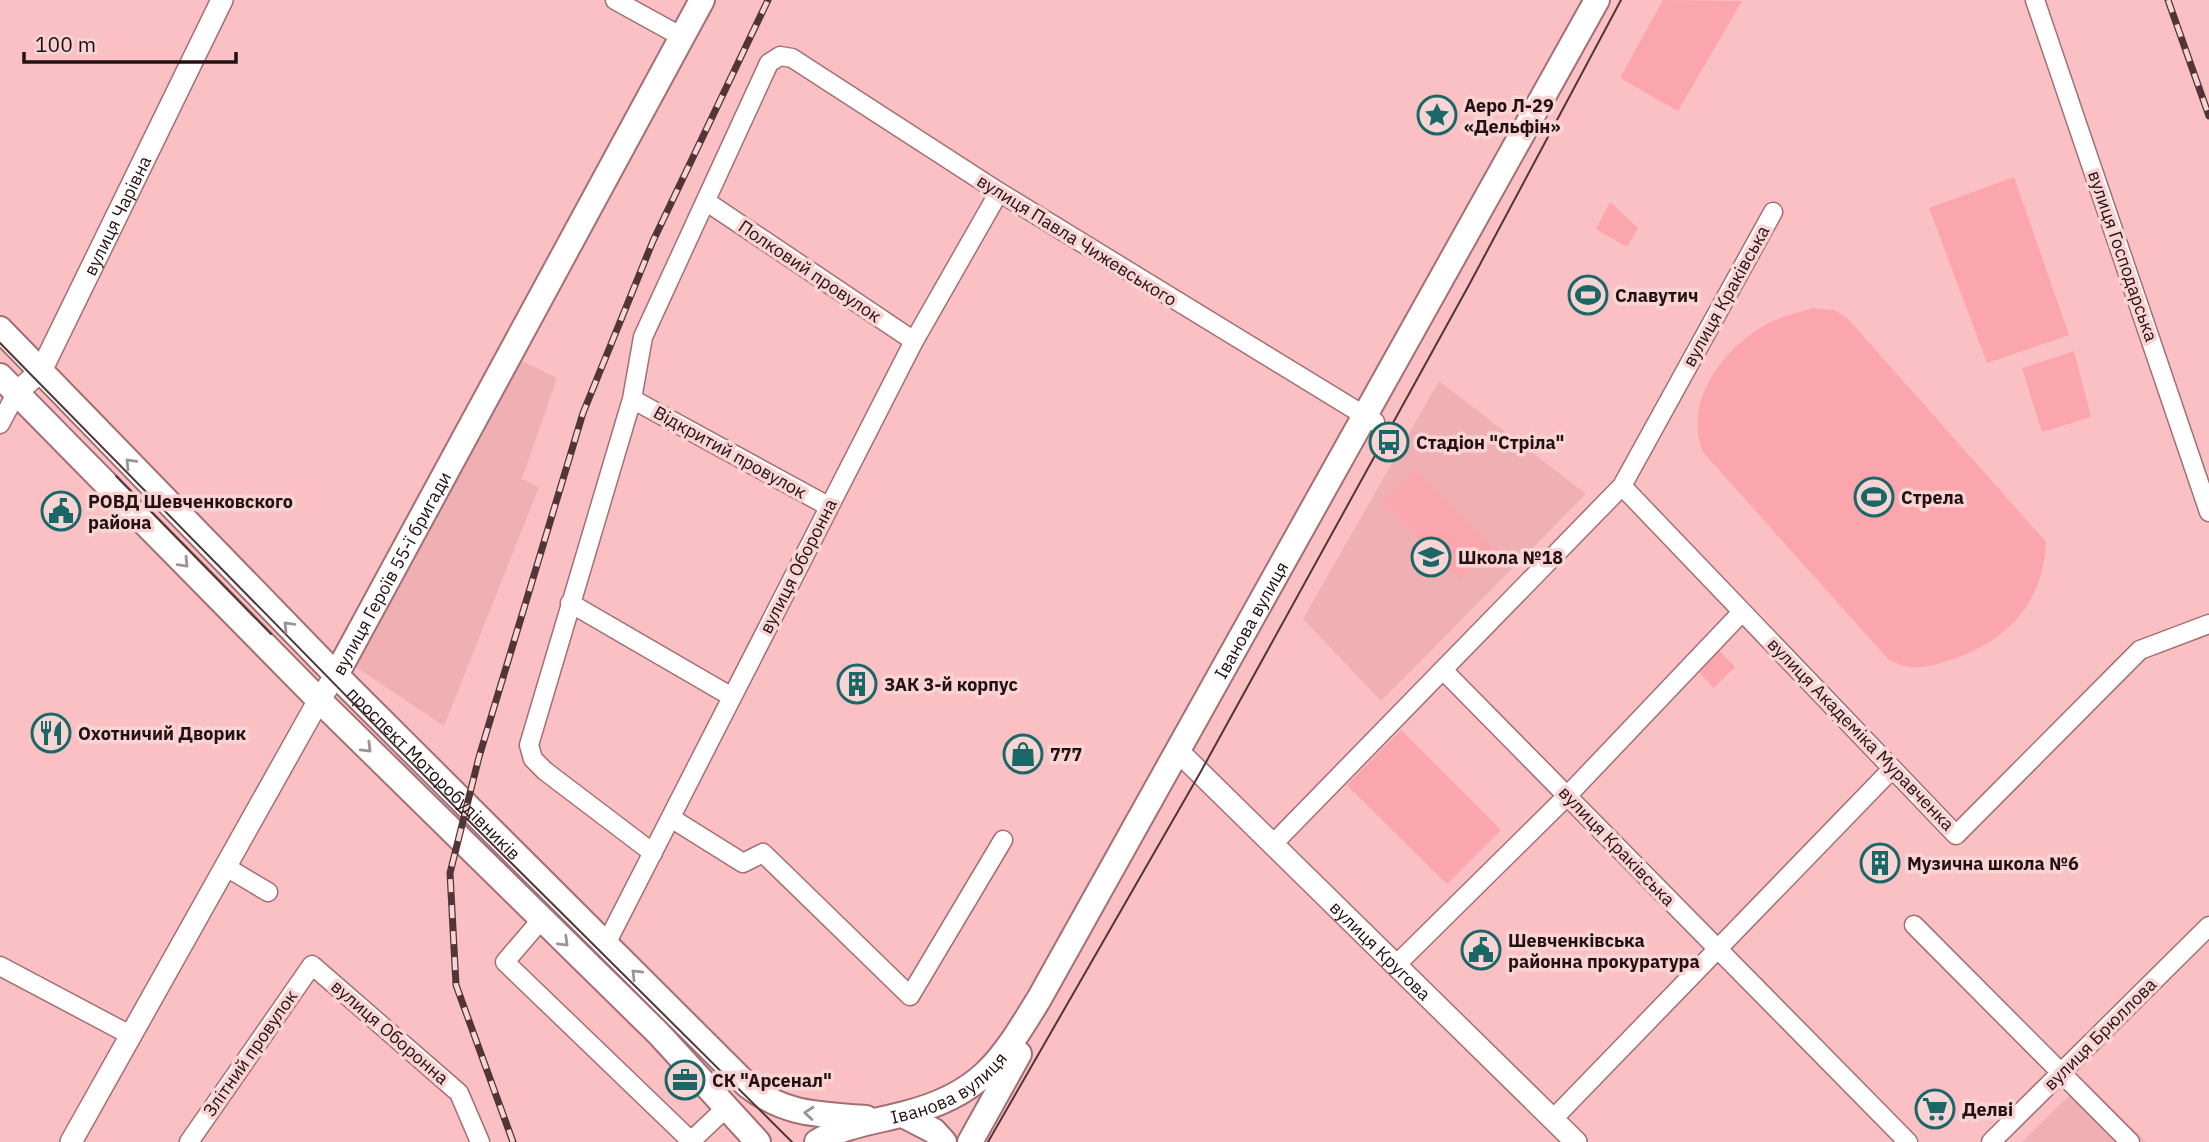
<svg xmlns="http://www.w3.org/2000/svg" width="2209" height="1142" viewBox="0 0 2209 1142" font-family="'IBM Plex Sans',sans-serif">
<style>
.built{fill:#f0afb3}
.green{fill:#fba6ac}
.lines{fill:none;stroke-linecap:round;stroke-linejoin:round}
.minor-casing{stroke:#a46f72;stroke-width:21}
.tertiary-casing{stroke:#a46f72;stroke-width:24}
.secondary-casing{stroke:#a46f72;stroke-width:28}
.minor{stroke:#fff;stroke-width:18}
.tertiary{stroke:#fff;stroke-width:21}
.secondary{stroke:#fff;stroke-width:24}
.tram{stroke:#513537;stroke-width:2}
.rail-casing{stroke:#513537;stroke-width:7}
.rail{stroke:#f8d4d5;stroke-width:4.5;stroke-dasharray:13;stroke-linecap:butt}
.oneway{stroke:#9c9394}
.labels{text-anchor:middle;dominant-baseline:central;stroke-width:7;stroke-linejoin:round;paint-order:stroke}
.poi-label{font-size:18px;font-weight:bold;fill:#241012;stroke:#f8d4d5;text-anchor:start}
.street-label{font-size:18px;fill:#241012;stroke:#f8d4d5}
</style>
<rect width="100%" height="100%" fill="#fbc0c3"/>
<path class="built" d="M516,358L557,378L522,479L539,487L444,726L356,667Z
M1439,381L1586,494L1381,701L1303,619Z
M2084,1081L2146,1142H2022Z"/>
<path class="green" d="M1663,0L1742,1L1678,111L1620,78Z
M2014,177L2069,335L1987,363L1929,208Z
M1610,202L1638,228L1627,247L1596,229Z
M1813,308L1834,310L1848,319L2046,542C2044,602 2006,643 1950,660C1926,668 1910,672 1888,659L1703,452C1682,403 1723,348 1767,324C1781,316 1798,313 1813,308Z
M2074,351L2091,417L2042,432L2022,368Z
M1415,470L1493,548L1460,580L1383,502Z
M1718,649L1735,667L1714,688L1697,670Z
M1401,730L1501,830L1447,884L1347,785Z"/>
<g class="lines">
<defs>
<path id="minor" d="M615,0L682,37
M2035,0L2209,512
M707,202L914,341
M632,399L828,506
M0,424L17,392
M1622,486L1956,835L2140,650L2209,624
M570,603L732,697
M1443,670L1908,1142
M671,818L743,863L763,853L910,996L1003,840
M1273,844L1622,486L1773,212
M653,853L545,771L533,759L529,745L632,399L643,337L769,63L780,56L792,58L999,192L1375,422
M226,867L268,892
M541,920L505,962L691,1141L728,1106
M1914,925L2130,1142
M606,944L914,341L999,192
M1397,964L1568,795L1742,612
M0,966L132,1036
M1553,1119L1892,769
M189,1142L312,965L459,1093L480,1142
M1991,1142L2209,926"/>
<g id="tertiary">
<path id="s1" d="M17,392L41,371L222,0"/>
<path id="s2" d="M1186,759L1576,1142"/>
<path d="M71,1142L319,700L336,675"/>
</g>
<g id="secondary">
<path id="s3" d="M0,329L336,675L747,1085C786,1116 819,1114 866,1118"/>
<path d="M0,376L319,700L659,1034L758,1142"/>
<path id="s4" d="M336,675L702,0"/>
<path d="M903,1115L934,1131L944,1142"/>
<path id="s5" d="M817,1142C844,1125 874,1122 904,1114C981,1095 1001,1061 1039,999L1597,0"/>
<path d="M970,1142L1019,1054"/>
</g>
</defs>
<use href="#minor" class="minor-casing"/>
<use href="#tertiary" class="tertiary-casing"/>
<use href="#secondary" class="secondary-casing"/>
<use href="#minor" class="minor"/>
<use href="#tertiary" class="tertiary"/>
<use href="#secondary" class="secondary"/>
<path class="tram" d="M0,343L464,816L792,1142
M116,476L271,634
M988,1142L1200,773L1469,285L1621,0"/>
<defs>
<path id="rail" d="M2168,0L2209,116
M513,1142L456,985L450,873L479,757L583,413L653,241L768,0"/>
</defs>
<use href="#rail" class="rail-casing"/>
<use href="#rail" class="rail"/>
</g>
<defs><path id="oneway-chevron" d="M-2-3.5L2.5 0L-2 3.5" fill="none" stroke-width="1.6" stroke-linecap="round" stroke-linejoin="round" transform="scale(1.75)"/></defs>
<g class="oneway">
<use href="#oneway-chevron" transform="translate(130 463) rotate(-134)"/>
<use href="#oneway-chevron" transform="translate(184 563) rotate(46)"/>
<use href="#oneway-chevron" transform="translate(288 626) rotate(-134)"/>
<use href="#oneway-chevron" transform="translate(367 748) rotate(45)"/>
<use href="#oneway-chevron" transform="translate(564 942) rotate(44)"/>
<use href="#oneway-chevron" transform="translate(636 974) rotate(-135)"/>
<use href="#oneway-chevron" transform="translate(809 1113) rotate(-175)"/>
</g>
<defs>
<symbol id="sight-ring" viewBox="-11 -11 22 22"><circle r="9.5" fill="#f8d4d5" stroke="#1a6768" stroke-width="1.5"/><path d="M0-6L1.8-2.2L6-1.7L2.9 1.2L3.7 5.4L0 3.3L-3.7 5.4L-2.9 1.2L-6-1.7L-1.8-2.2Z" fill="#1a6768"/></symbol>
<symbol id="stadium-ring" viewBox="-11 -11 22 22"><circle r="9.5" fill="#f8d4d5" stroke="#1a6768" stroke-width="1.5"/><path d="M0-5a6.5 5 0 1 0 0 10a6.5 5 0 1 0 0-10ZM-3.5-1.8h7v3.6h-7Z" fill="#1a6768"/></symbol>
<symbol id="bus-ring" viewBox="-11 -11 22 22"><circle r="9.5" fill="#f8d4d5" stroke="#1a6768" stroke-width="1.5"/><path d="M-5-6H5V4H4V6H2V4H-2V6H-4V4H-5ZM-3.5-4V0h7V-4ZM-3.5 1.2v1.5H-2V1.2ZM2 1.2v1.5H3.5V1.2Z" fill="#1a6768"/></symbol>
<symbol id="civic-ring" viewBox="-11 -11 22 22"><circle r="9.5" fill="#f8d4d5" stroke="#1a6768" stroke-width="1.5"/><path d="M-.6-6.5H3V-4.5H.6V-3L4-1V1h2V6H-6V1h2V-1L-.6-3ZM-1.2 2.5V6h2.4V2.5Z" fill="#1a6768"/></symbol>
<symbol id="school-ring" viewBox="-11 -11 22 22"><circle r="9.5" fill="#f8d4d5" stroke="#1a6768" stroke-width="1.5"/><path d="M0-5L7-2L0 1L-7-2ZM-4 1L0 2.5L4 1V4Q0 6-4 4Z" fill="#1a6768"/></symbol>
<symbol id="building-ring" viewBox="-11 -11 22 22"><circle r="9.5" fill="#f8d4d5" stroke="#1a6768" stroke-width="1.5"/><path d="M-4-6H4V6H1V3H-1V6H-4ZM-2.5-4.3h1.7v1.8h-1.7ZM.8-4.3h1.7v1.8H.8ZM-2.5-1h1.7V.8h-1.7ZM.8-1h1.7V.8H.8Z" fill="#1a6768"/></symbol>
<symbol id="restaurant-ring" viewBox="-11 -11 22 22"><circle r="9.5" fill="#f8d4d5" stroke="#1a6768" stroke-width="1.5"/><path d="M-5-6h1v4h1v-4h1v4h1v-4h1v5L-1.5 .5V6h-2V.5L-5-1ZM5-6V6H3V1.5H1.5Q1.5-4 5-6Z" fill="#1a6768"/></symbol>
<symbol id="shop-ring" viewBox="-11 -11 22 22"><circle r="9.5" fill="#f8d4d5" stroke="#1a6768" stroke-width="1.5"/><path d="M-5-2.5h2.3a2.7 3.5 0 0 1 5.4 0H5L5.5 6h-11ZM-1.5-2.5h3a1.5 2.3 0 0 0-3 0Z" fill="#1a6768"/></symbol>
<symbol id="office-ring" viewBox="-11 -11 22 22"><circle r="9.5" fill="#f8d4d5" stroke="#1a6768" stroke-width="1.5"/><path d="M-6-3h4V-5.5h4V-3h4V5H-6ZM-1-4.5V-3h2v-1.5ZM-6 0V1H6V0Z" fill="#1a6768"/></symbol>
<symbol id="supermarket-ring" viewBox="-11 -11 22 22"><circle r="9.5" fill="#f8d4d5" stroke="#1a6768" stroke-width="1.5"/><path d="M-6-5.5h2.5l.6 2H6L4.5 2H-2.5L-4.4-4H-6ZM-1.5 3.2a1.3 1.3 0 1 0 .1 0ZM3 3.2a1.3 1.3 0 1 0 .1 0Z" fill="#1a6768"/></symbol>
</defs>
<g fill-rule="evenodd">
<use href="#sight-ring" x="1415" y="93" width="44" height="44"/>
<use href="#stadium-ring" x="1566" y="273" width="44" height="44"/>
<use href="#bus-ring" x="1367" y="420" width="44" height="44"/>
<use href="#stadium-ring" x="1852" y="475" width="44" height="44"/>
<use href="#civic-ring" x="39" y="489" width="44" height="44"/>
<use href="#school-ring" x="1409" y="535" width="44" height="44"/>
<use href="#building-ring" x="835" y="662" width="44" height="44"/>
<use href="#restaurant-ring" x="29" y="711" width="44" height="44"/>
<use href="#shop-ring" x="1001" y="732" width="44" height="44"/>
<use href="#building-ring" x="1858" y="841" width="44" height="44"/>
<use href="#civic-ring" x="1459" y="928" width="44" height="44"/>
<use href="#office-ring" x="663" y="1058" width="44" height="44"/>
<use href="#supermarket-ring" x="1913" y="1087" width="44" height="44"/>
</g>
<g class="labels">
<g class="poi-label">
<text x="1464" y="105">Аеро Л-29<tspan x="1464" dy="21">«Дельфін»</tspan></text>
<text x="1615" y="295">Славутич</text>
<text x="1416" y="442">Стадіон "Стріла"</text>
<text x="1901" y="497">Стрела</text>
<text x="88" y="501">РОВД Шевченковского<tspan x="88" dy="21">района</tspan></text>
<text x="1458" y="557">Школа №18</text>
<text x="884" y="684">ЗАК 3-й корпус</text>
<text x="78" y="733">Охотничий Дворик</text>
<text x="1050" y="754">777</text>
<text x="1907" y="863">Музична школа №6</text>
<text x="1508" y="940">Шевченківська<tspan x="1508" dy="21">районна прокуратура</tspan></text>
<text x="712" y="1080">СК "Арсенал"</text>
<text x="1962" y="1109">Делві</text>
</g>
<g class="street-label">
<text stroke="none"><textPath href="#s1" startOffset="205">вулиця Чарівна</textPath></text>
<text transform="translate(1077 240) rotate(32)">вулиця Павла Чижевського</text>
<text transform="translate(2123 256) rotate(71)">вулиця Господарська</text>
<text transform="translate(810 271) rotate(34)">Полковий провулок</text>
<text transform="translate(1726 296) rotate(-61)">вулиця Краківська</text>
<text transform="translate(730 452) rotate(29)">Відкритий провулок</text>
<text transform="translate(798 566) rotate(-63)">вулиця Оборонна</text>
<text stroke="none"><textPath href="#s4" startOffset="116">вулиця Героїв 55-ї бригади</textPath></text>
<text stroke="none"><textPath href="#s5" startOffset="710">Іванова вулиця</textPath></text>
<text transform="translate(1861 734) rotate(46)">вулиця Академіка Муравченка</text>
<text stroke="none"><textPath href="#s3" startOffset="621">проспект Моторобудівників</textPath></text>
<text transform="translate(1617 846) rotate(46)">вулиця Краківська</text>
<text stroke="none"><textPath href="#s2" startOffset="273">вулиця Кругова</textPath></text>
<text transform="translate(390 1032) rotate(41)">вулиця Оборонна</text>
<text transform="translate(2100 1034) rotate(-45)">вулиця Брюллова</text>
<text transform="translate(250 1053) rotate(-55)">Злітний провулок</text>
<text stroke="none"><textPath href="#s5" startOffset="144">Іванова вулиця</textPath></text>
</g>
</g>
<path d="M24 52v10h212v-10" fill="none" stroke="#241012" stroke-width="3.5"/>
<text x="35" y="52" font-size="21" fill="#241012" stroke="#f8d4d5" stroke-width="5" paint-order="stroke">100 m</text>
</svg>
